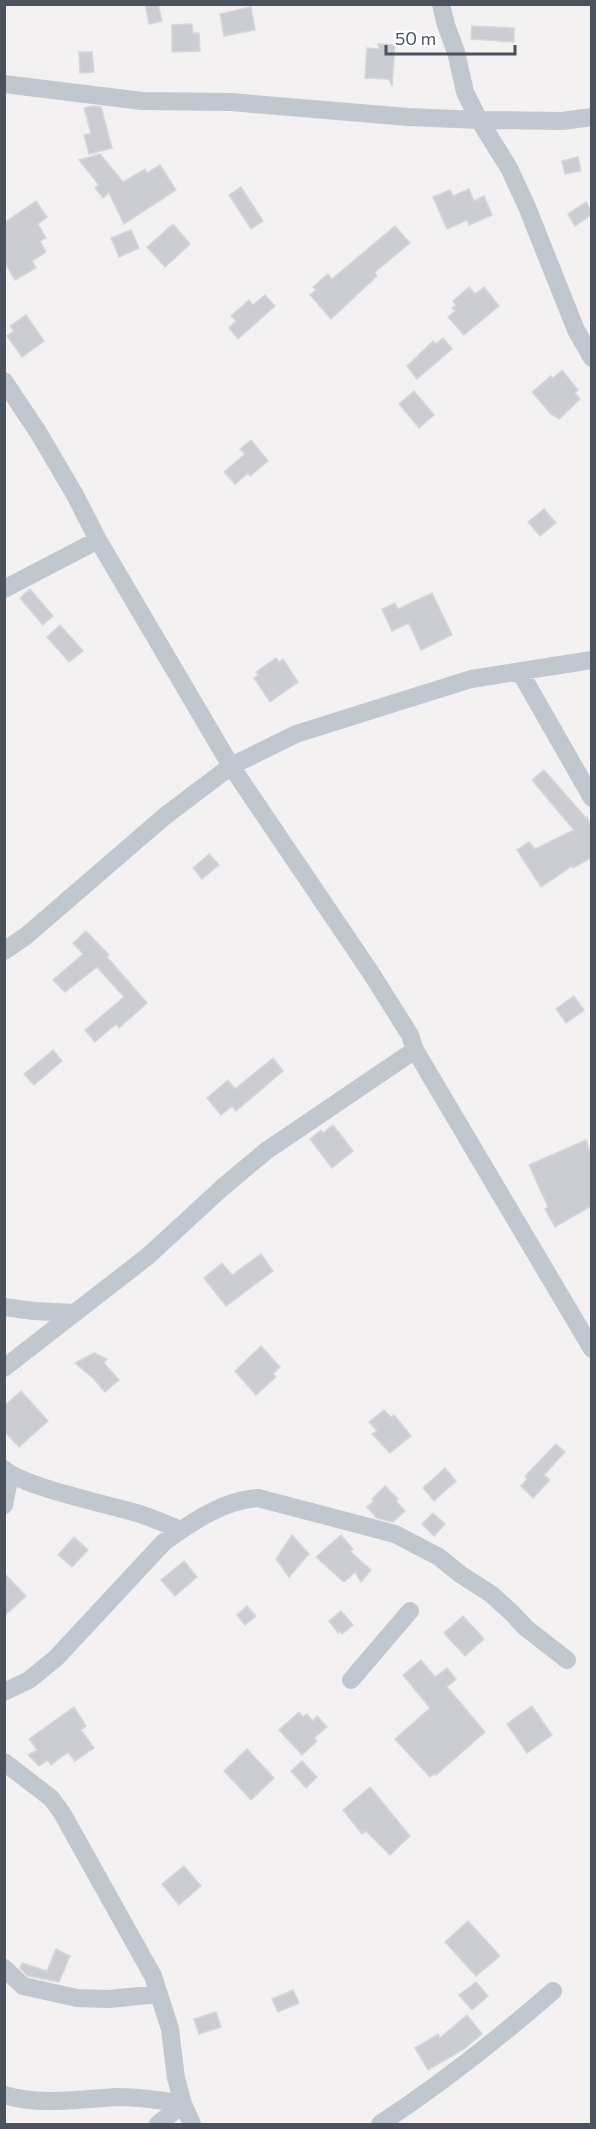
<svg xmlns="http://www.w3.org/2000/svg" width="596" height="2129" viewBox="0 0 596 2129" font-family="Commissioner,sans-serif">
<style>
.building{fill:#cbcdd3;stroke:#d5d7dc;stroke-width:1.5}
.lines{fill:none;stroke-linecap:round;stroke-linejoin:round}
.minor{stroke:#c0c7ce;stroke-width:18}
</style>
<rect width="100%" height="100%" fill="#f3f1f1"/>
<path class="building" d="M145,4H158L162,21L149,24Z
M251,7L255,30L224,36L220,14Z
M192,24L193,33H199L200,51L172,52V25Z
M472,26L514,28V42L471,39Z
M378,44L395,45L392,86L389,79L365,78L367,48L380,49Z
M79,52H92L94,72L80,73Z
M92,106L101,107L112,148L89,154L84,135L91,133L84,108Z
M100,154L123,182L145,169L147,173L160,165L176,190L124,224L109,193L103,198L95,188L99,185L79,160Z
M578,157L581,171L565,174L562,161Z
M241,187L263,221L251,229L229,195Z
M469,189L474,201L484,196L492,215L469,225L467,220L447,229L433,197L450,190L453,196Z
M36,201L47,217L38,224L46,238L40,241L46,252L32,261L36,268L15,280L4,261V223Z
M586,202L591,211V215L575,226L568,214Z
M173,224L190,244L165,267L147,247Z
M395,226L410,243L375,272L377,276L331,319L310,295L316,290L313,287L328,274L332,279Z
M131,230L139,248L119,257L111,238Z
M469,287L475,294L484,287L499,306L464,335L448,317L455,311L452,308L456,305L453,301Z
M265,295L275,306L238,339L229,328L236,321L231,316L249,300L253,305Z
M26,315L44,341L22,357L7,336L14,331L10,326Z
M443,338L452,349L417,379L407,366L433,341L436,344Z
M562,370L578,390L575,393L580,399L559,419L551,414L532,392L551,376L552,379Z
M414,391L434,415L419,428L399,404Z
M251,440L268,461L250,476L248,473L235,484L224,472L245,454L240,449Z
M544,509L556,523L540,536L528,522Z
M30,589L53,616L43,625L20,598Z
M432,593L452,635L421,650L409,623L392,631L382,609L395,603L398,609Z
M60,625L83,651L69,662L47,637Z
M276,658L279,662L283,659L298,682L270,702L254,678L259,675L256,672Z
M544,770L586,818L587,817L591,826V858L573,868L572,866L541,887L517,850L529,842L535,849L574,830L532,780Z
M209,854L219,865L202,879L193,868Z
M86,931L109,955L107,957L147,1003L119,1028L116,1024L95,1042L85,1030L124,997L97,967L65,992L53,980L83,954L73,943Z
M574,996L584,1010L566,1023L556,1009Z
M53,1050L62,1061L34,1085L24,1074Z
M273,1058L283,1071L236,1111L232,1106L221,1115L207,1098L228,1080L235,1089Z
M333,1125L353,1151L332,1168L310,1139L321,1130L323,1133Z
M586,1140L591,1154V1206L555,1227L545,1209L548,1207L529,1165Z
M261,1254L273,1271L226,1306L204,1278L222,1263L232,1275Z
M261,1346L280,1367L273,1374L276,1377L256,1395L235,1371Z
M94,1353L107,1359L104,1363L119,1380L105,1392L93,1378L75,1363Z
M21,1391L48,1421L19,1447L4,1431V1406Z
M384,1410L391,1417L394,1415L411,1436L390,1453L372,1434L377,1431L369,1422Z
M556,1444L565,1452L544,1475L550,1480L533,1498L521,1486L527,1479L525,1476Z
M445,1468L456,1481L434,1501L423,1488Z
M385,1486L398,1499L396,1501L405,1511L393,1522L377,1518L367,1507L374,1501L372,1499Z
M433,1513L445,1524L434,1536L422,1524Z
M292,1535L309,1554L289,1577L276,1559Z
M341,1535L353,1549L350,1551L371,1570L361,1582L355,1572L344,1582L316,1557Z
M74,1537L88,1550L72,1567L58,1555Z
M184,1561L197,1577L175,1596L161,1580Z
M4,1573L26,1596L4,1616Z
M247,1606L256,1616L245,1625L237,1615Z
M341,1611L353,1625L342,1634L340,1632L338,1633L329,1621Z
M463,1616L484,1639L465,1656L444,1633Z
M421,1660L435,1677L447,1668L456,1679L447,1687L485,1732L436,1775L434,1774L430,1777L395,1739L430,1708L403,1675Z
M532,1706L552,1735L527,1753L507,1724Z
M74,1707L86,1726L81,1730L94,1748L75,1761L68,1752L51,1765L48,1760L39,1766L28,1755L37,1750L29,1739Z
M299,1712L303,1717L307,1714L313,1721L317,1716L327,1727L314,1738L317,1741L302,1755L279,1730Z
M247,1749L274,1778L251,1800L224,1771Z
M302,1761L317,1777L306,1788L291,1771Z
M370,1787L410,1836L390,1855L366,1831L362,1834L343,1810Z
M184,1866L201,1886L179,1905L162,1884Z
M468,1921L500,1956L476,1976L445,1942Z
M56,1949L70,1956L59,1982L28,1976L20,1968L22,1963L47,1971Z
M476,1982L488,1996L472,2010L459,1995Z
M293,1990L299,2003L278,2012L272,1999Z
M216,2012L221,2027L199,2034L194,2019Z
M467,2015L482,2034L464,2049L428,2070L415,2048L438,2034L440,2038Z"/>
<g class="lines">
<path class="minor" d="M441,4L446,25L456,52L465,92L479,120L509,168L527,207L576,330L592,358
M4,84L142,101L231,102L408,117L479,120L562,121L592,117
M4,381L38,432L75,495L98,540L231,766L371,973L410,1035L415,1050L592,1349
M4,589L98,540
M520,672L592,798
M4,951L26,936L165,816L231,766L296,734L471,679L592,660
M4,1307L34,1311L75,1313
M4,1368L148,1256L223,1187L266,1151L415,1050
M4,1469C22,1486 105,1504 133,1512C149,1516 165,1524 181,1530
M4,1505L10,1475
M351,1680L410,1611
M4,1692L29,1680L56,1658L164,1542C192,1522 224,1500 258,1498L395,1534L439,1557L460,1574L491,1594L511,1612L526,1628L567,1660
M4,1762L51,1798L62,1813L153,1976L170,2029L176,2078L183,2104L192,2124
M4,1968L23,1986L77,1998L109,1999L159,1994
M4,2095C41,2106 80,2099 117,2097C140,2097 161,2100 183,2104
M158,2124L183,2104
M380,2124C441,2084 498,2039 553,1991"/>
</g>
<rect width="596" height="2129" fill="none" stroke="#4a535d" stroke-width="12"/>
<path d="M386 45v9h129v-9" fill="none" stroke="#4a535d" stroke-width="3"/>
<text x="395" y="45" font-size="18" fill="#4a535d" stroke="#ffffff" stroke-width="4.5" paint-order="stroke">50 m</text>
</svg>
